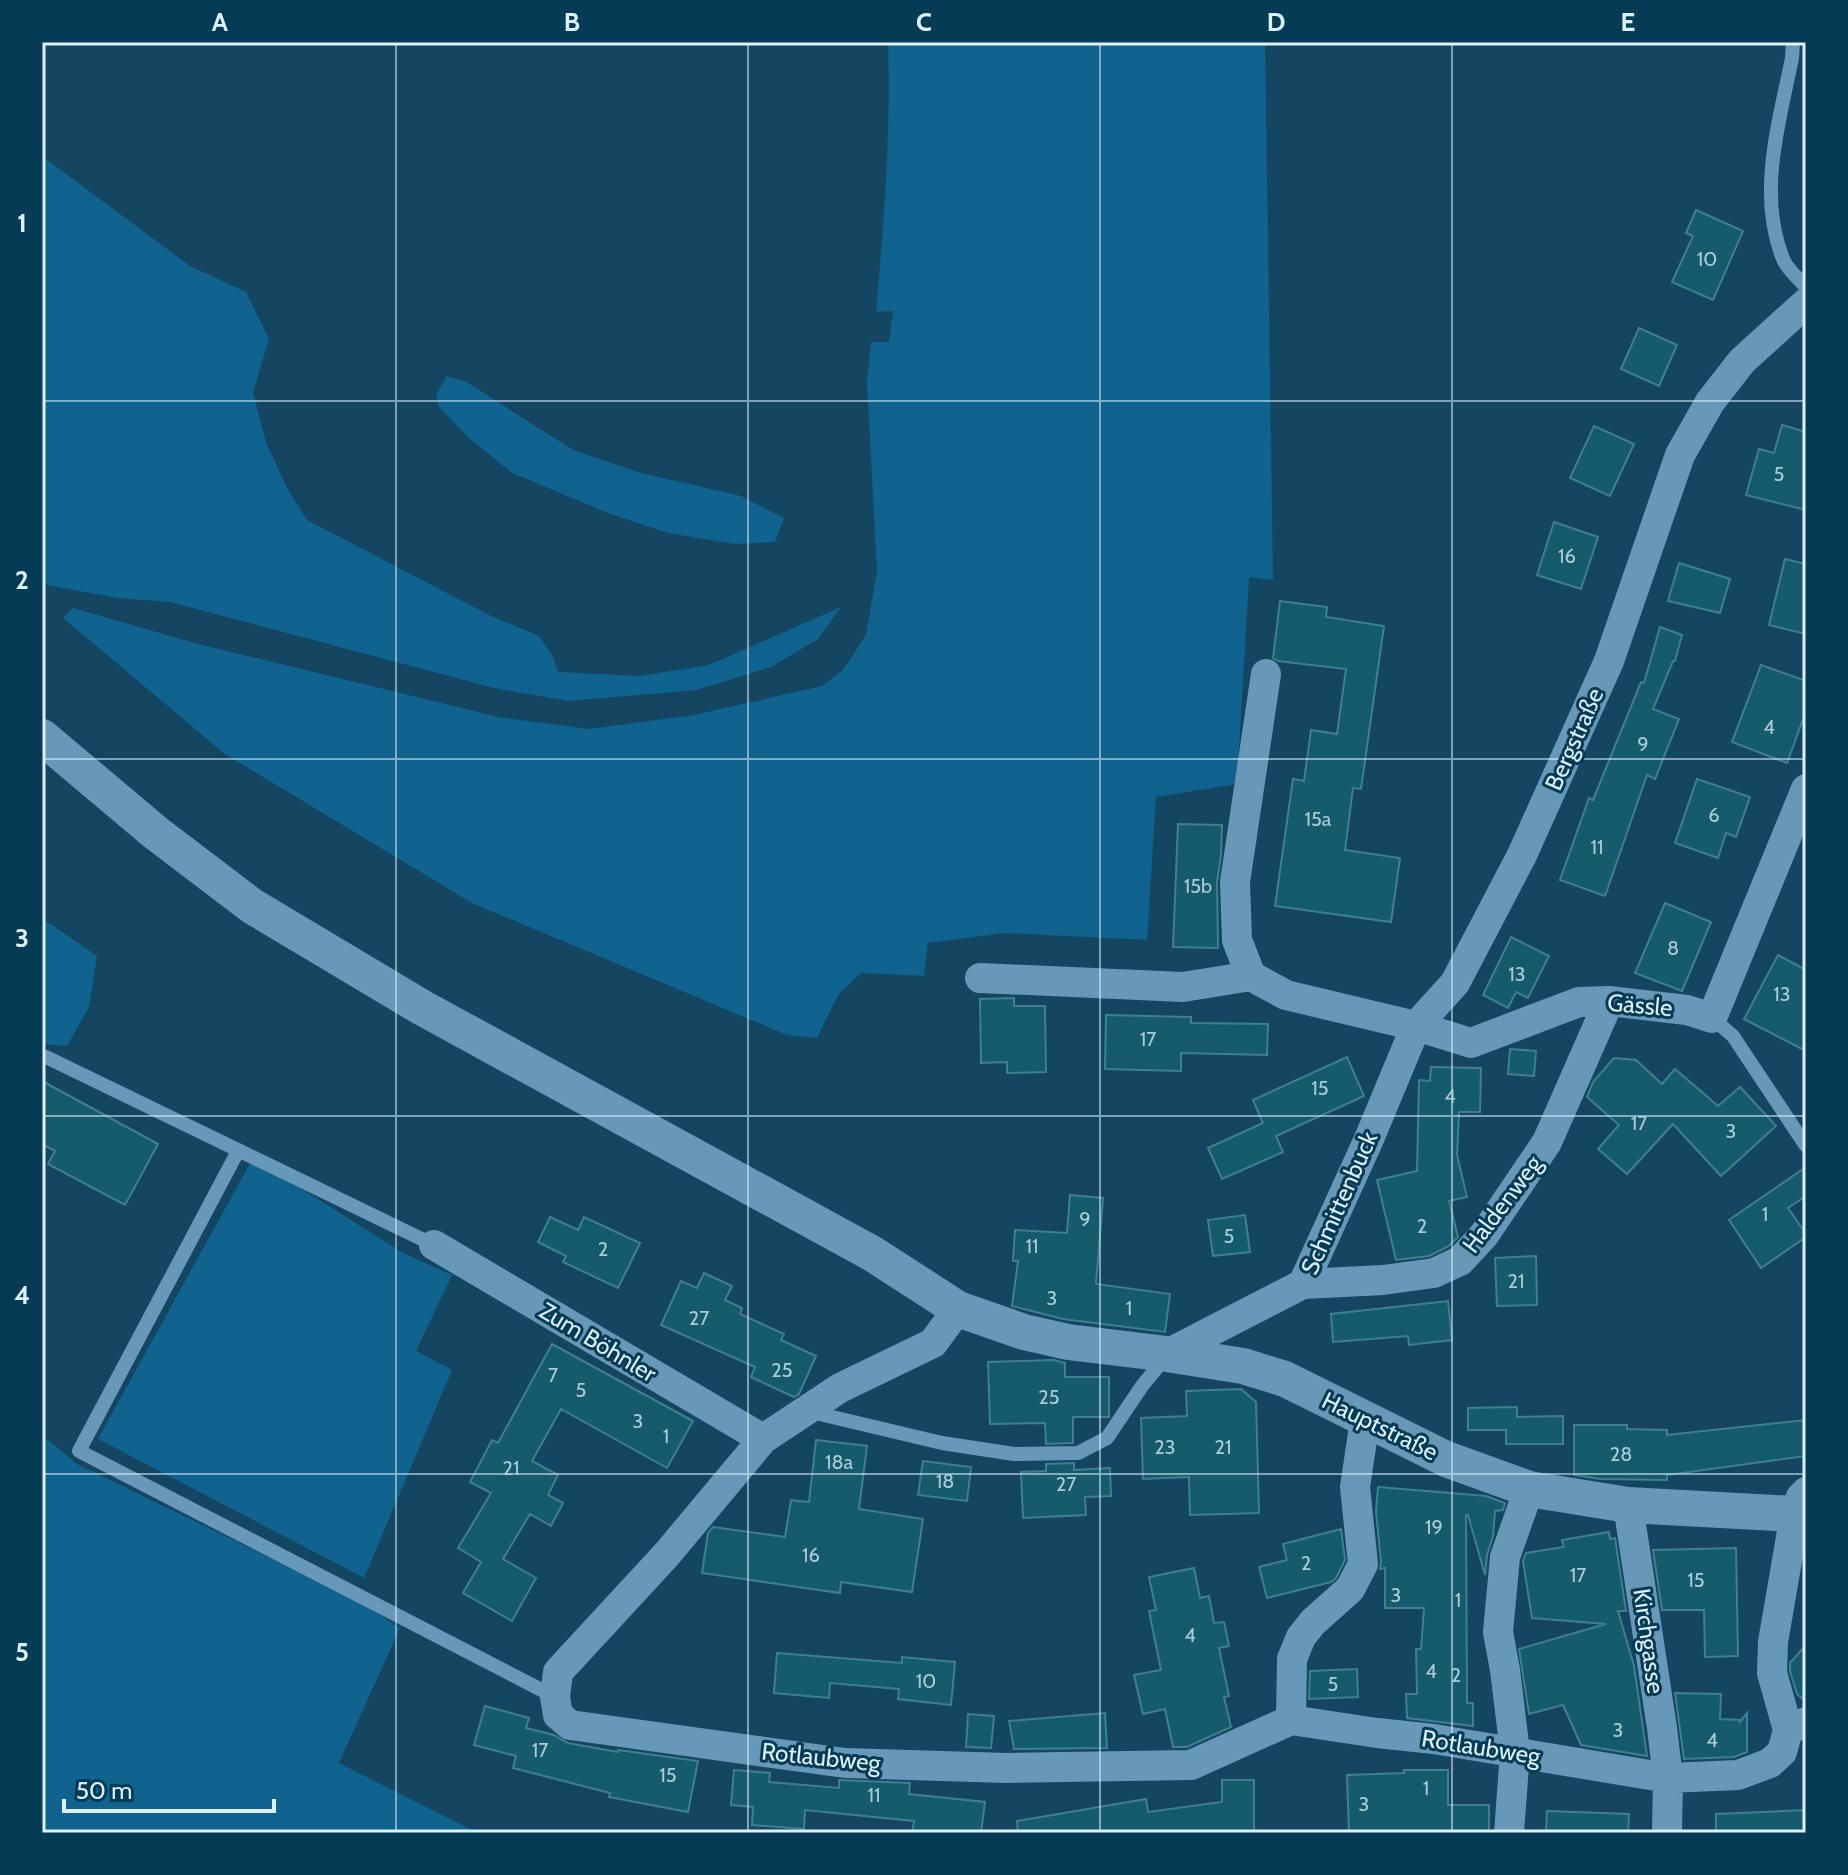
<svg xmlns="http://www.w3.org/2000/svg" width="1848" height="1875" viewBox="0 0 1848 1875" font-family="Cabin,sans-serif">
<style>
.green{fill:#0f638e}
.building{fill:#165b6b;stroke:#407f90;stroke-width:2}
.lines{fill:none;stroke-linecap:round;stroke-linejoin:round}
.service{stroke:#6898b8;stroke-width:14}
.minor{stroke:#6898b8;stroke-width:30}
.tertiary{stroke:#6898b8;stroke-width:36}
.grid{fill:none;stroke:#dcf0fe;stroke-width:2;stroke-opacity:0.55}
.labels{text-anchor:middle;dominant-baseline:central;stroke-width:6;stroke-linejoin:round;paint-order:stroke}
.number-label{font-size:20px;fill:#aacbd9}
.street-label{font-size:24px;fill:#dcf0fe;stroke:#063b56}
.neatline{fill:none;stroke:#dcf0fe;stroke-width:3}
.grid-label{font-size:26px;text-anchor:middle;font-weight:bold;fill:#dcf0fe}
</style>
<rect width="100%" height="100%" fill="#144662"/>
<path class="green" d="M888,42H1265L1273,580L1249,577L1237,784L1156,797L1147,940L1005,933L928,943L924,976L861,973L838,995L817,1038L787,1035L472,903L225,754L63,618L73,608L198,644L499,717L589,729L694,715L822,686L843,670L866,635L877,571L867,383L871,342H889L893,311L876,312C884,222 891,132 888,42Z
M42,156L190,266L246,292L269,339L253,393L266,442L287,488L307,520L491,616L539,636L553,657L558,672L640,676L709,665L841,607L818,639L771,667L696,690L568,701L494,688L170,602L117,598L42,584Z
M447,376L465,381L573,450L641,473L741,496L784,518L775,542L734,544L668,533L608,513L512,473L469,438L439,407L436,394Z
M42,918L97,956L89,1007L67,1046L42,1044Z
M253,1158L403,1253L452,1275L416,1351L452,1370L364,1578L98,1439Z
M42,1435L77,1464L355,1599L400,1628L339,1763L478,1833H42Z"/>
<path class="building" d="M1696,210L1743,231L1713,300L1672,282L1693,236L1686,233Z
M1639,328L1677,345L1659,386L1621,369Z
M1782,425L1806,432V510L1746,495L1759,449L1774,453Z
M1594,426L1634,444L1610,496L1570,478Z
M1554,522L1598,537L1581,589L1537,575Z
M1785,559L1806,564V634L1769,625Z
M1679,563L1730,579L1720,613L1668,601Z
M1280,601L1327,607L1326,617L1384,626L1361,789L1353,788L1345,850L1400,858L1391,922L1275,906L1293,779L1304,781L1311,730L1337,734L1346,669L1278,661L1273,658Z
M1660,627L1682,635L1675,661H1673L1653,709L1679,719L1655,779L1647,775L1605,896L1560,880L1589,798L1593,800L1641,682L1644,683Z
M1761,665L1806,681V711L1787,763L1732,742Z
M1697,779L1750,797L1736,837L1726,833L1718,858L1675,843Z
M1178,824L1222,825L1221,855L1217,882L1218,948L1173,947Z
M1665,903L1711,922L1682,991L1635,973Z
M1511,937L1549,956L1528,998L1516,992L1508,1008L1483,995Z
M1778,955L1806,970V1051L1744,1019Z
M1014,998V1006H1045L1046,1072L1007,1073V1062L981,1063L980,999Z
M1106,1015L1191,1017V1023L1268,1024L1267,1055L1181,1053V1071L1105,1069Z
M1510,1049L1536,1051L1534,1076L1508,1074Z
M1347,1057L1364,1096L1276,1136L1283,1152L1222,1179L1208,1148L1263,1123L1253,1100Z
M1614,1058L1636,1060L1662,1084L1675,1069L1718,1106L1740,1087L1776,1126L1721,1176L1673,1124L1627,1174L1598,1149L1619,1125L1587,1097L1593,1082Z
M1431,1067L1481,1068L1480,1112H1459L1457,1155L1467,1197L1449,1201L1458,1237L1449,1246L1429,1256L1396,1260L1377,1180L1417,1171L1419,1080L1430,1081Z
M42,1081L158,1144L125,1205L48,1164L55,1151L42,1144Z
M1806,1167V1196L1788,1208L1806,1234V1237L1761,1268L1729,1220Z
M1070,1195L1103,1198L1096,1284L1170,1294L1165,1332L1063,1319L1012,1306L1018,1261H1013L1015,1230L1067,1233Z
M1245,1215L1250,1252L1213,1256L1208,1220Z
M550,1217L578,1230L584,1217L640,1243L618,1288L563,1262L566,1256L538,1242Z
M1536,1256L1537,1305L1497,1306L1495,1258Z
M704,1273L732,1286L725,1300L742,1308L740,1314L784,1334L781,1340L816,1356L799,1394L794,1397L751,1377L755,1367L661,1325L681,1281L697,1288Z
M1448,1301L1452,1340L1409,1345L1408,1336L1333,1342L1331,1314Z
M552,1344L693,1421L667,1468L561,1409L532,1461L558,1475L548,1495L563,1503L551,1526L530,1514L503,1559L536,1578L512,1621L463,1593L481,1562L458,1548L491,1493L470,1482L492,1440L498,1443Z
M1054,1360L1065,1363V1377H1109V1417H1073V1443L1046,1444L1045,1423L990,1424L988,1362Z
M1241,1389L1256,1402L1259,1513L1190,1515L1189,1477L1143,1479L1141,1418L1187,1416L1186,1391Z
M1517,1407V1417L1563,1416V1444H1506V1430H1468V1408Z
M1806,1420V1456L1667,1475V1480L1600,1479L1574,1475V1425H1627V1429L1667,1430V1435Z
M816,1440L867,1446L859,1509L923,1519L912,1592L841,1582L840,1593L702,1573L708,1533L713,1527L785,1537L791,1500L809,1502Z
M923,1461L971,1467L967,1501L918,1495Z
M1074,1463V1470L1110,1468L1111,1496L1085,1497L1086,1515L1023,1518L1021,1472L1046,1471V1464Z
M1378,1487L1486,1496L1505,1503L1503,1510L1495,1511L1493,1536L1487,1555L1485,1575L1468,1515H1466L1467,1703H1473V1726L1407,1718L1406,1694H1417L1416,1649H1421L1424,1608H1385V1568L1380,1569L1381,1562L1376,1512Z
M1341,1529L1345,1560L1336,1578L1331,1582L1267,1598L1259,1567L1287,1560L1283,1544Z
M1609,1532L1610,1539L1615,1538L1626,1611H1618L1634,1666L1647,1756L1581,1745L1563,1705L1529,1714L1519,1649L1606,1624L1532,1618L1523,1561L1526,1553L1564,1547L1562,1540Z
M1736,1548L1738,1656L1705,1657L1704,1610H1662L1653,1550Z
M1194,1568L1200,1598L1209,1596L1214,1623L1224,1622L1229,1646L1219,1648L1229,1696L1224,1697L1231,1727L1187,1747H1173L1165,1709L1143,1714L1134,1675L1161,1670L1149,1611L1156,1610L1149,1577Z
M1806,1645V1702L1797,1694L1790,1671V1663Z
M777,1653L902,1663V1657L955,1662L951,1705L898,1699L899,1689L830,1683L829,1698L774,1693Z
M1357,1669L1358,1697L1309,1699L1310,1671Z
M1675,1693L1721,1694L1720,1719L1740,1720V1722L1747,1713V1752L1734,1757L1684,1759Z
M485,1706L529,1718L526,1728L554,1735L568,1743L618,1752V1750L698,1761L688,1812L609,1797L610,1793L513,1768L516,1756L474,1745Z
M1105,1713L1107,1748L1014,1749L1009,1721Z
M968,1714L994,1716L991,1748L966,1747Z
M734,1770L770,1773L769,1782L839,1788V1780L910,1783L909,1794L985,1802L981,1833H912L914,1821L805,1810L804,1829L752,1825L753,1807L731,1805Z
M1404,1770H1448V1805H1489V1833H1349L1347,1775L1404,1773Z
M1222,1780H1254V1833H1018L1017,1821L1146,1799L1148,1812L1222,1802Z
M1806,1810V1833H1716V1814Z
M1547,1811L1629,1814L1628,1833H1546Z"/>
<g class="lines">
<path class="service" d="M1793,42L1792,58C1779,123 1757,194 1783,259C1787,269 1799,279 1806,287
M1712,1018L1733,1036L1806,1146
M46,1057L434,1245
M238,1151L79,1451L555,1697
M807,1411L942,1443L1014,1454L1078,1453L1107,1438L1142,1386L1165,1358"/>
<path class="minor" d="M1266,674L1235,882L1237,940L1251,976L1286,995L1416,1026L1455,983L1522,855L1609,661L1680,455L1710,402L1742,361L1806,303
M980,978L1183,987L1251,976
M434,1245L763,1439
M1303,1284L1383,1280L1434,1273L1460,1261L1484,1235L1547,1142L1609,1001
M958,1309L933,1343L840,1388L763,1439L667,1554L558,1672L555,1697L558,1715L570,1725L845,1763L1006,1768L1191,1765L1291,1720L1377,1733L1434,1739L1668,1778L1738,1775L1770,1763L1782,1752L1788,1730L1806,1722
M1167,1354L1303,1284L1369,1139L1416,1026L1471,1043L1579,1002L1609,1001L1687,1010L1712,1018L1806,789
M1628,1505L1662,1728L1668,1778L1667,1833
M1291,1720L1292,1659L1301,1637L1313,1622L1350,1589L1363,1564L1355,1487L1365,1420
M1788,1730L1772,1673L1773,1642L1795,1514L1801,1497L1806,1492
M1509,1833L1515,1752L1505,1670L1498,1632L1505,1557L1529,1489"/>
<path class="tertiary" d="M42,737L156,833L252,906L421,1007L873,1254L958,1309L1024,1332L1068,1342L1167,1354L1243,1366L1285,1379L1446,1459L1529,1489L1628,1505L1795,1514L1806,1518"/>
</g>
<path class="grid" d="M396,42V1833M748,42V1833M1100,42V1833M1452,42V1833M42,401H1806M42,759H1806M42,1116H1806M42,1474H1806"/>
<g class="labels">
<g class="number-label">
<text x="1707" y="259">10</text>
<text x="1779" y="474">5</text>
<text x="1567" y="556">16</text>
<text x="1769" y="727">4</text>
<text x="1643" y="744">9</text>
<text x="1714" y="815">6</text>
<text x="1318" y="819">15a</text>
<text x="1597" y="847">11</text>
<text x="1198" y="886">15b</text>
<text x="1673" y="948">8</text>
<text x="1517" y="974">13</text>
<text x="1782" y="994">13</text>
<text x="1148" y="1039">17</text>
<text x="1320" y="1088">15</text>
<text x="1450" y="1096">4</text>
<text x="1639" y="1123">17</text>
<text x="1731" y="1131">3</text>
<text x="1765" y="1214">1</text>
<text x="1085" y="1219">9</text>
<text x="1422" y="1226">2</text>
<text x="1229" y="1236">5</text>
<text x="1032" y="1246">11</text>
<text x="603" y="1249">2</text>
<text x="1516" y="1281">21</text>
<text x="1052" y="1298">3</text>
<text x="1129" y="1308">1</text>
<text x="699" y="1318">27</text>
<text x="782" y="1370">25</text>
<text x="553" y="1375">7</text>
<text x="581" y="1390">5</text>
<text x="1049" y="1397">25</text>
<text x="638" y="1421">3</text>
<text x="666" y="1436">1</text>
<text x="1165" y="1447">23</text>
<text x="1223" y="1447">21</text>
<text x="1621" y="1454">28</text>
<text x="839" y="1462">18a</text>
<text x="511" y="1468">21</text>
<text x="945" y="1481">18</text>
<text x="1066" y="1484">27</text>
<text x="1434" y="1527">19</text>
<text x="811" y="1555">16</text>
<text x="1306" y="1563">2</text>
<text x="1578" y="1575">17</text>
<text x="1696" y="1580">15</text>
<text x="1396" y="1595">3</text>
<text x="1458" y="1600">1</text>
<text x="1190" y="1635">4</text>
<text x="1431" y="1671">4</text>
<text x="1456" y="1675">2</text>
<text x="926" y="1681">10</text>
<text x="1333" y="1684">5</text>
<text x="1618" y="1730">3</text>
<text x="1712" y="1740">4</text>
<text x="540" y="1750">17</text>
<text x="668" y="1775">15</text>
<text x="1426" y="1788">1</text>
<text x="874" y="1795">11</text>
<text x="1364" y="1804">3</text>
</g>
<g class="street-label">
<text transform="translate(1574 739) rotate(-66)">Bergstraße</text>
<text transform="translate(1640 1005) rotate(5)">Gässle</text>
<text transform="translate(1339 1203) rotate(-66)">Schmittenbuck</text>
<text transform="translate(1502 1204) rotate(-53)">Haldenweg</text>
<text transform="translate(598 1342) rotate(31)">Zum Böhnler</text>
<text transform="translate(1380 1426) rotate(26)">Hauptstraße</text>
<text transform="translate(1649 1641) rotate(82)">Kirchgasse</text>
<text transform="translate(1481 1747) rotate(9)">Rotlaubweg</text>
<text transform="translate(821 1757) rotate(6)">Rotlaubweg</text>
</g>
</g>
<rect width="1848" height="1875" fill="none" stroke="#063b56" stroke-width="88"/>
<path d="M64 1799v12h210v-12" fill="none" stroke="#dcf0fe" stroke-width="4"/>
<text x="76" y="1799" font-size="24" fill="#dcf0fe" stroke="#063b56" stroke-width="6" paint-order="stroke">50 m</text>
<rect x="44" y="44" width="1760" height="1787" class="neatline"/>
<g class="grid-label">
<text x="220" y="31">A</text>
<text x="572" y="31">B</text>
<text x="924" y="31">C</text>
<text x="1276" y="31">D</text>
<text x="1628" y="31">E</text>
<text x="22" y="232">1</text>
<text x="22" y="589">2</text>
<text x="22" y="947">3</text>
<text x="22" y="1304">4</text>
<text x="22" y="1661">5</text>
</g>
</svg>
